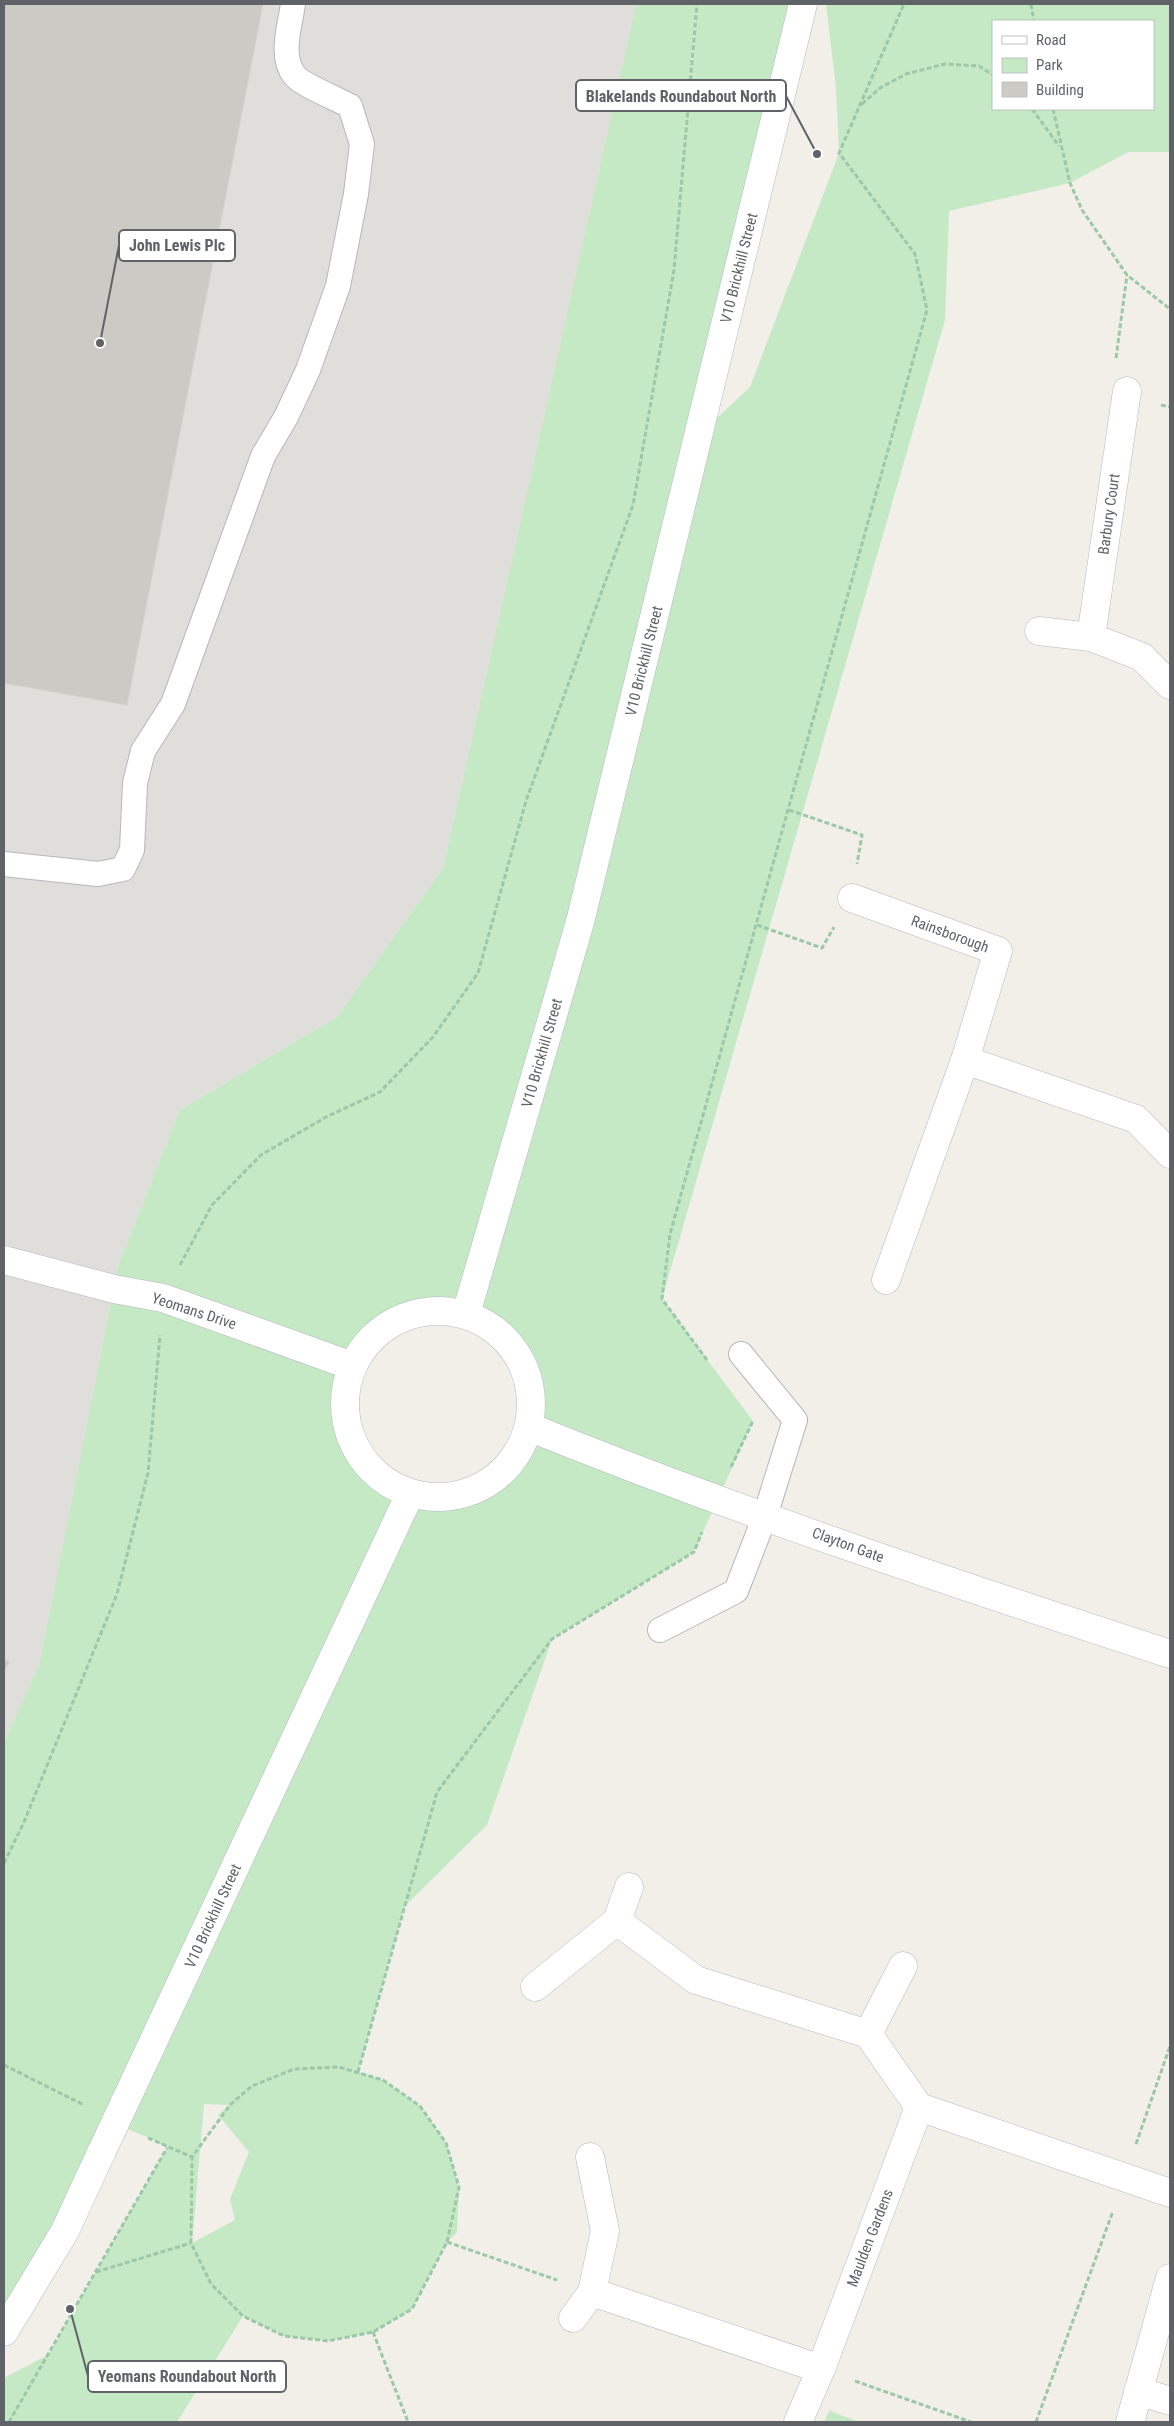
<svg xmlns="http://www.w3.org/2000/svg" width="1174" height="2426" viewBox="0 0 1174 2426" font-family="'Roboto Condensed',sans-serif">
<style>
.industrial{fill:#e0deda}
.green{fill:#c5e8c5;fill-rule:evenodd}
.building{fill:#cccac5;stroke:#d6d1c6}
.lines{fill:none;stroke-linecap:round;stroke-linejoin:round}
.lane-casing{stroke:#b5b8bc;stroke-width:26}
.street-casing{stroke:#b5b8bc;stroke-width:29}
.secondary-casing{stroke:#b6babf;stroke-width:29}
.path{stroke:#9cc7a9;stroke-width:3;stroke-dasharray:5 2.5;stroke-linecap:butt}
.lane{stroke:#fff;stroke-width:24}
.street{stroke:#fff;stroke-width:28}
.secondary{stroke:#fff;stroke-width:28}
.secondary-bridge-casing{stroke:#b6babf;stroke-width:29;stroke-linecap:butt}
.secondary-bridge{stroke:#fff;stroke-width:28}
.labels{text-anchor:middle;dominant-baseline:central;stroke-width:5;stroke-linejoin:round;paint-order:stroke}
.street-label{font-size:15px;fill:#5f6368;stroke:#fff}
.leader{fill:none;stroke:#5f6368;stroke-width:2}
.callout-dot{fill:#5f6368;stroke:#fff;stroke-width:2}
.callout{fill:#fff;stroke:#5f6368;stroke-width:2}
.callout-label{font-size:16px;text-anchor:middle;font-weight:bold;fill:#5f6368}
</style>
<rect width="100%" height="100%" fill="#f1efe8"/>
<path class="industrial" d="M4,4H636L443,868L337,1017L180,1110L118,1266L39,1665L4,1742Z"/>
<path class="green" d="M636,4H804L699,435L750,387L839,153L836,88L826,4H1170V152H1128L1070,183L949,211L945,320L662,1299L753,1421L694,1552L552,1639L487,1825L405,1906L358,2072L383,2080L420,2106L446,2143L459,2187L457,2232L447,2242L412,2309L373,2332L328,2341L284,2336L243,2316L177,2422H4V2378L48,2355L167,2148L152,2139L115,2124L4,2332V1742L39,1665L118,1266L180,1110L337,1017L443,868ZM696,10H697L679,203ZM993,21H1153V109H993ZM437,1310C446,1311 458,1311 467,1315C526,1340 549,1402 515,1458C507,1470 493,1480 480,1486C438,1507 395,1498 366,1460C362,1455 356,1449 352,1442C350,1437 349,1430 348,1424C341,1391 346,1373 366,1347C375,1334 388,1322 404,1317C414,1313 426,1312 437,1310ZM204,2104L229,2105L218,2115L249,2152L230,2199L235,2220L192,2243Z
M829,2411H830L859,2422H824Z"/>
<path class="building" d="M4,4H263L127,705L4,683Z
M4,1659L9,1662L4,1671Z"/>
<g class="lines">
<defs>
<path id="lane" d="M4,864L98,874L123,869L132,850L135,783L143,751L173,704L263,456L286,417L308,370L338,286L356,194L362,144L350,106C339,100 301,84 295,76C279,57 290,26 293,4
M660,1630L736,1591L765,1516L795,1420L741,1354"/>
<path id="street" d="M1127,391L1091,637L1142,657L1170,685
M1039,631L1091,637
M852,898L998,951L965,1060L1136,1119L1170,1154
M4,1260L114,1289L163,1298L352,1366
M886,1280L965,1060
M629,1887L617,1921L696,1980L868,2034L919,2107
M535,1987L617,1921
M868,2034L903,1966
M592,2292L821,2369L798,2422
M573,2318L592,2292L605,2231L590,2157
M821,2369L919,2107L1170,2193
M1138,2391L1170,2401
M1130,2422L1170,2278"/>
<path id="secondary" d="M345 1404a93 93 0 1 1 186 0a93 93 0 1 1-186 0Z
M466,1314L580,922L803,4
M529,1427C739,1512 955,1584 1170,1654
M124,2104L410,1494
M4,2332L65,2231L102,2151"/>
</defs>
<use href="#lane" class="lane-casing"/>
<use href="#street" class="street-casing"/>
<use href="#secondary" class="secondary-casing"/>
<path class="path" d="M1031,4L1034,21
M862,104L880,88L906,74L945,64L979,66L993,75
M1032,109L1059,146
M1053,109L1070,183L1082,210L1127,275L1170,309
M1116,358L1127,275
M1161,405L1170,407
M789,810L862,835L857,864
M757,925L822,948L834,927
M180,1265L212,1205L261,1155L326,1117L380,1092L433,1037L478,973L526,801L633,505L674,270L697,4
M707,1360L662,1299L670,1234L927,310L915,254L839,153L904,4
M731,1467L753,1421
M4,1863L24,1822L117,1594L148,1473L160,1335
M4,2065L84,2105
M358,2072L437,1792L552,1639L694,1552L702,1532
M148,2138L192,2157L230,2105L252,2086L294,2069L339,2067L383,2080L420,2106L446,2143L459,2187L447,2242L412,2309L373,2332L328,2341L284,2336L243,2316L211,2284L191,2243L192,2157
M1136,2144L1170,2046
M447,2242L557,2280
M96,2272L191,2243
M373,2332L408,2422
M855,2381L971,2422
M9,2422L167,2148
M1036,2422L1113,2211"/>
<use href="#lane" class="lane"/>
<use href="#street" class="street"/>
<use href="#secondary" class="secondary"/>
<defs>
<path id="secondary-bridge" d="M102,2151L124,2104"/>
</defs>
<use href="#secondary-bridge" class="secondary-bridge-casing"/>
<use href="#secondary-bridge" class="secondary-bridge"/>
</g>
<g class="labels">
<g class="street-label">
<text transform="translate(739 268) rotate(-76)">V10 Brickhill Street</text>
<text transform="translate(1109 514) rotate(-82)">Barbury Court</text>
<text transform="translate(644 661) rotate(-76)">V10 Brickhill Street</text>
<text transform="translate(950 934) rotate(20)">Rainsborough</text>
<text transform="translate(542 1053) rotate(-74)">V10 Brickhill Street</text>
<text transform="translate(194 1311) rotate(18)">Yeomans Drive</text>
<text transform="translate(848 1545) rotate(20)">Clayton Gate</text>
<text transform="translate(213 1916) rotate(-65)">V10 Brickhill Street</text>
<text transform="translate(870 2238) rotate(-69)">Maulden Gardens</text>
</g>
</g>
<path class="leader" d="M817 154L786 96M100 343L119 245M70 2309L88 2376"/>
<g class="callout-dot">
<circle cx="817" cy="154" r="5"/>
<circle cx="100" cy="343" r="5"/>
<circle cx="70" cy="2309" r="5"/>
</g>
<g class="callout">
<rect x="576" y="80" width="210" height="31" rx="5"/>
<rect x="119" y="230" width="116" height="31" rx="5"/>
<rect x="88" y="2361" width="198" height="31" rx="5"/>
</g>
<g class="callout-label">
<text x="681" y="102">Blakelands Roundabout North</text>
<text x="177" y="251">John Lewis Plc</text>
<text x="187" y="2382">Yeomans Roundabout North</text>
</g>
<rect width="1174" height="2426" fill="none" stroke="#5f6368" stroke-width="10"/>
<rect x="992" y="20" width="162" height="90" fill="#ffffff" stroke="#bfc1c3"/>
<rect x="1002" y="36" width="25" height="8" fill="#ffffff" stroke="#bfc1c3"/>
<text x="1036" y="45" font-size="15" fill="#5f6368">Road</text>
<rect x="1002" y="58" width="25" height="15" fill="#c5e8c5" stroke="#bfc1c3"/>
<text x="1036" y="70" font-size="15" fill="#5f6368">Park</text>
<rect x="1002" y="82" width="25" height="15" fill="#cccac5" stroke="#bfc1c3"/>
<text x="1036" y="95" font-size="15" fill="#5f6368">Building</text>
</svg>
